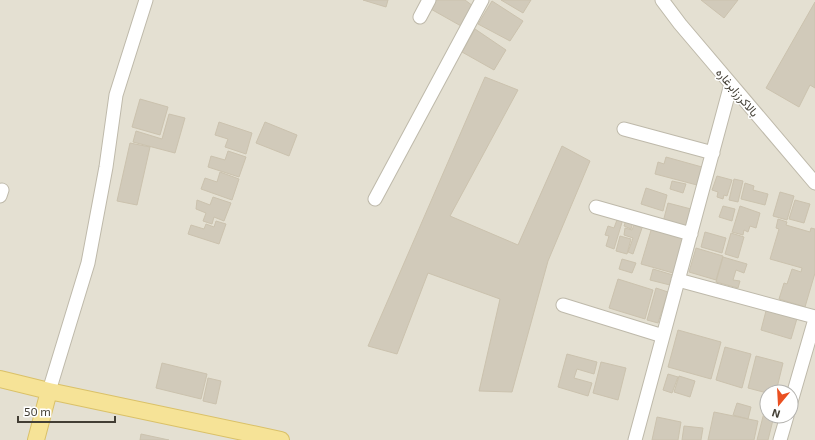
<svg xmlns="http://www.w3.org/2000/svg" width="815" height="440" viewBox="0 0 815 440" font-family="'Exo 2',Vazirmatn,sans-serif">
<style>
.residential{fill:#e4e0d2;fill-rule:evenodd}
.building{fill:#d1caba;stroke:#cbc2ae}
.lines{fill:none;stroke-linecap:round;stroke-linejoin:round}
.minor-casing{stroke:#beb9aa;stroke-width:15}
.major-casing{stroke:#dac168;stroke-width:18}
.minor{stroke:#fff;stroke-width:13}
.major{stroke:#f6e397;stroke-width:16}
.labels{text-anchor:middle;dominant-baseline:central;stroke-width:3;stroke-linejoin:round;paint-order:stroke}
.street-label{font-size:12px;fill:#423e34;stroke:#fff}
</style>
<rect width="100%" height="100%" fill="#f0eee4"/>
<path class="residential" d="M0,0H815V440H0ZM767,392H791V416H767Z"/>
<path class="building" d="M363,0H388L386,7Z
M433,0H465L473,6L461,26L429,8Z
M501,0H531L523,13Z
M701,0H738L724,18Z
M492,1L523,21L510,41L478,24Z
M815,2V88L810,85L799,107L766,88Z
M475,29L506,50L494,70L462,52Z
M485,77L518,90L450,216L518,245L562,146L590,161L548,261L512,392L479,391L500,299L428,273L397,354L368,346Z
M140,99L168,107L160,135L132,127Z
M169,114L185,118L175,153L133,142L136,131L162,139Z
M219,122L252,133L246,154L225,147L228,139L215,135Z
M265,122L297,135L289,156L256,143Z
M130,143L150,147L137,205L117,201Z
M228,151L246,157L239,177L208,167L211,156L225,160Z
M666,157L702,167L697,185L655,174L658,162L664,164Z
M220,172L239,179L232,200L201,189L205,178L217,182Z
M717,176L732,180L727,196L724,195L723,199L717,197L718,192L712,190Z
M734,179L743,181L738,202L729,200Z
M672,181L686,184L683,193L670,189Z
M745,183L754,186L753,190L768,194L765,205L741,199Z
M646,188L667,195L663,211L641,204Z
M780,192L794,196L787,220L773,216Z
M213,197L231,203L224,221L214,217L212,224L203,221L206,213L196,209L197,200L210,205Z
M795,200L810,204L804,223L789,219Z
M668,203L691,209L686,228L663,222Z
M723,206L735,209L732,221L719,217Z
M740,206L760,213L756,228L750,226L748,232L744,230L743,235L732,232Z
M618,217L623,219L614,249L606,246L609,236L605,235L608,226L614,228Z
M778,219L787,222L786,225L810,232L811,228L815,229V273L805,307L779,299L784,283L787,284L792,269L801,272L802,268L770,259L779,229L776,228Z
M626,220L633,222L631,229L624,226Z
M216,221L226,224L219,244L188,234L191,225L204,229L206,224L214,227Z
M634,225L642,228L633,254L628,252L633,238L624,235L625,228L632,230Z
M652,227L684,236L673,273L641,264Z
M705,232L726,238L722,253L701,247Z
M731,233L744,237L738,258L725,254Z
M620,236L631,239L627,254L616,251Z
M696,248L723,256L716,280L689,272Z
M723,257L747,264L744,273L736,270L733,280L740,281L738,288L716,282Z
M622,259L636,263L632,273L619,269Z
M653,269L673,275L670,285L650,280Z
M618,279L653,290L645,319L609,308Z
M656,288L668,292L658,323L647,320Z
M767,307L798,315L791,339L761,330Z
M678,330L721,342L711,379L668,367Z
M725,347L751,354L742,388L716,380Z
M567,354L597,362L594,374L577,369L574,378L592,383L588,396L558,387Z
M756,356L783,363L776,392H767V393L748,388Z
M601,362L626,368L618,400L593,393Z
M162,363L207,374L201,399L156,388Z
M668,374L678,377L672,393L663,390Z
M679,376L695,381L690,397L674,392Z
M208,378L221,381L216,404L203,401Z
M767,401V416H774L768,440H757Z
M737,403L751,407L748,419L733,415Z
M714,412L758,421L754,440H708Z
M657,417L681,422L678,440H652Z
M684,426L703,428L701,440H682Z
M141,434L169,440H140Z"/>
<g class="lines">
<defs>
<path id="minor" d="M662,0L680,24L815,183
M420,17L429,0
M624,129L713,153
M0,196L2,190
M375,199L482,0
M596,207L691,234
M678,280L815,317
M563,305L663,336
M49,391L88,263L106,167L116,95L146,0
M791,402L815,319
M635,440L731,84
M780,440L787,416"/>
<path id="major" d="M0,379L49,391L281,440
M36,440L49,391"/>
</defs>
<use href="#minor" class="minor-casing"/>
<use href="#major" class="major-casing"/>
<use href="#minor" class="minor"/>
<use href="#major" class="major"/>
</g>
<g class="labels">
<g class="street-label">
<text transform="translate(738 92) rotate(50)">بالاکرززابرغاره</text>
</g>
</g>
<g transform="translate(779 404) rotate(198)"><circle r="19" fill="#ffffff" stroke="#b3b2ae"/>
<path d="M0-3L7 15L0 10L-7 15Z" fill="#ea5021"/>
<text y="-6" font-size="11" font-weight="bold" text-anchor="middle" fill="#423e34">N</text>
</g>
<path d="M18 416v6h97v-6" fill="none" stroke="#423e34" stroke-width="2"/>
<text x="24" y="416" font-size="12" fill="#423e34" stroke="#ffffff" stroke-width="3" paint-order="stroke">50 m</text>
</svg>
